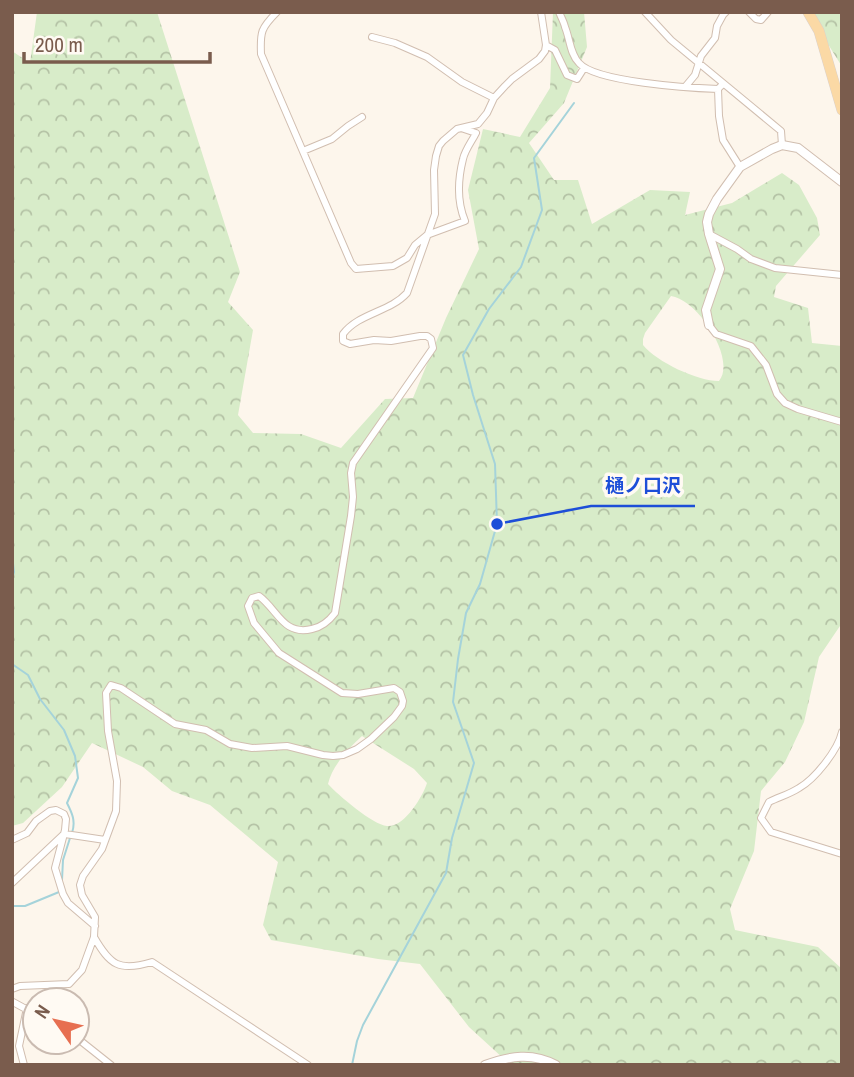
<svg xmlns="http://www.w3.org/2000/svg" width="854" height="1077" viewBox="0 0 854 1077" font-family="'Archivo Narrow','Noto Sans JP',sans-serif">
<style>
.forest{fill:url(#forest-crowns);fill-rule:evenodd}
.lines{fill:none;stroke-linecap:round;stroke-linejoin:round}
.stream{stroke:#a5d3da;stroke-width:2}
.minor-casing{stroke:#d1beb0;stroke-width:8}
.tertiary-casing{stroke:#d1beb0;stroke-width:10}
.primary-casing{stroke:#dad1cd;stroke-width:11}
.minor{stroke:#fff;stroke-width:6}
.tertiary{stroke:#fff;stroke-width:8}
.primary{stroke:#fbd9a5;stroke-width:10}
.leader{fill:none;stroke:#1d4ed8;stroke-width:2.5}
.callout-dot{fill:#1d4ed8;stroke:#fffaf3;stroke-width:2.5}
.callout-label{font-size:19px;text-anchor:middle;font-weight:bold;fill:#1d4ed8;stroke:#fffaf3;stroke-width:7;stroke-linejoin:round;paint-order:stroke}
</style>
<defs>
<pattern id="forest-crowns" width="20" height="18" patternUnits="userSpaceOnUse" patternTransform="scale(1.75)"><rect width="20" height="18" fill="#d8ecc9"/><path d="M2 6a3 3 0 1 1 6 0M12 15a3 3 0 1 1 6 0" fill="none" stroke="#b4c2a5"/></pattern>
</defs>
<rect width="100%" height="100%" fill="#fdf6ec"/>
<path class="forest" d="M37,12H157L240,272L228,302L253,330L238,415L253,433L301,434L341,448L385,399L413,398L446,318L479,249L468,190L483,129L520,137L550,88L553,12H584L587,47L564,103L529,143L554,180H578L592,224L650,190L690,192L685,215L732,203L782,173L799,185L817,218L820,235L776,286L774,297L808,308L812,343L842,346V623L819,657L804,722L785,762L761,791L754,851L730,909L735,930L818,947L842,969V1065H492L504,1059L469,1027L420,964L378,959L271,940L263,925L278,862L210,805L172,791L143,767L92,743L62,787L23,823L12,826V51L30,63ZM671,296C697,299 737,359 719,381C697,381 657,362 643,345V339L645,333ZM362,736L414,769L427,783C423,796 404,828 387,826C373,825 338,795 328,784C332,766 349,748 362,736Z
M808,12H842V67L841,65Z"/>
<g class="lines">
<path class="stream" d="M12,554L14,572L12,579
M12,664L28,675L40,699L64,730L75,756L78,778L67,803C72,813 76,821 72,833
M62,880L63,860L70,838
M12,906H25L59,892
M352,1065L357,1041L363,1025L446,873L452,838L474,763L453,702L458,659L466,613L480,584L497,524L495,464L473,395L463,355L489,309L521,267L542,210L534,158L574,103"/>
<defs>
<path id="minor" d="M277,12C261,28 260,32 261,54L351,263L356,269L393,266L407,258L415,245L427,235L465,221C457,202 458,179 463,159C465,150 472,141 476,133L461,128
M559,12C561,17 564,22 565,27C570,39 570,54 579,63C595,82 690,88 718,89L723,84
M645,12L671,40L781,131L782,145
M749,12L756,19L761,20L768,12
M372,37L395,43L427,57L462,82L494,98
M546,45L555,50L567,75L577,79L584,68
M685,87L695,75L701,56L715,38L717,26L723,15L726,12
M718,89L719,116L723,140L740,167
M303,151L332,139L348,126L362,117
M709,234L737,249L751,259L775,268L842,275
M709,325L716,334L751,346L766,365L777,394L785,403L798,409L842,422
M842,732C838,750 815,779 799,788C790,794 779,797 769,802L761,818L771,832L842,854
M65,834L105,840
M12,840L27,833L36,821L50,811L56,810L64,814L66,819L65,830L55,868L63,894L68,903L95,926
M12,883L63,835
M94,937C110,965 119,972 152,962L308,1065
M12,989L20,986L69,984L82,970L94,937L95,917L82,895L80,885L83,876L102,849L116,811L117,781L108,731L106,693L111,685L121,688L175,724L206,730L230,744L252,748L287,746L323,755L333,756L343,755L357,749L371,739L394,717L402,706L403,701L400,692L394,688L358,694L342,693L279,653L254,623L248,606L252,598L259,596C278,610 283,636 312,629C322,627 329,621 335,613L351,516L353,497L351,473L353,463L433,348L431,339L427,336H420L391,341L374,340L350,344L343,341V334C359,313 390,312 407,293L435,214L434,170L436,156L439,146L443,141L457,129L478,124L487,113L494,98L505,86L512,79L539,59L545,51L546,45L541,12
M13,1002L35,1014
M77,1038L111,1065
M24,1065L19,1046L27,1008"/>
<path id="tertiary" d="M709,325L706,310L720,269L709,234L707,222L709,214L717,199L740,167L772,149L782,145L798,148L842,182
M485,1065C510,1056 532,1052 556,1065"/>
<path id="primary" d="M808,12L819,31L842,110"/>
</defs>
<use href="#minor" class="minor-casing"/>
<use href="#tertiary" class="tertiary-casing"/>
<use href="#primary" class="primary-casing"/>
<use href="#minor" class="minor"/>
<use href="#tertiary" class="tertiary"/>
<use href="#primary" class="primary"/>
</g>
<path class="leader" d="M497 524L591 506H695"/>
<circle class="callout-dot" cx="497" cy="524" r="7"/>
<g class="callout-label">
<text x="643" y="492">樋ノ口沢</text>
</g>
<rect width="854" height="1077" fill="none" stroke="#7a5c4d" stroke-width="28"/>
<g transform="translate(56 1021) rotate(304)"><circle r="33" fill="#fffaf3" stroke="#cabbb1" stroke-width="2"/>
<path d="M0-5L12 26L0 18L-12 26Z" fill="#e76f51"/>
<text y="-10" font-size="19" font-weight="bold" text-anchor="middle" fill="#7a5c4d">N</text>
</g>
<path d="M24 52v10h186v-10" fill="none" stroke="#7a5c4d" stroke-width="3.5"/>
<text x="35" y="52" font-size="21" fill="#7a5c4d" stroke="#fffaf3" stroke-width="5" paint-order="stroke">200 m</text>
</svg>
